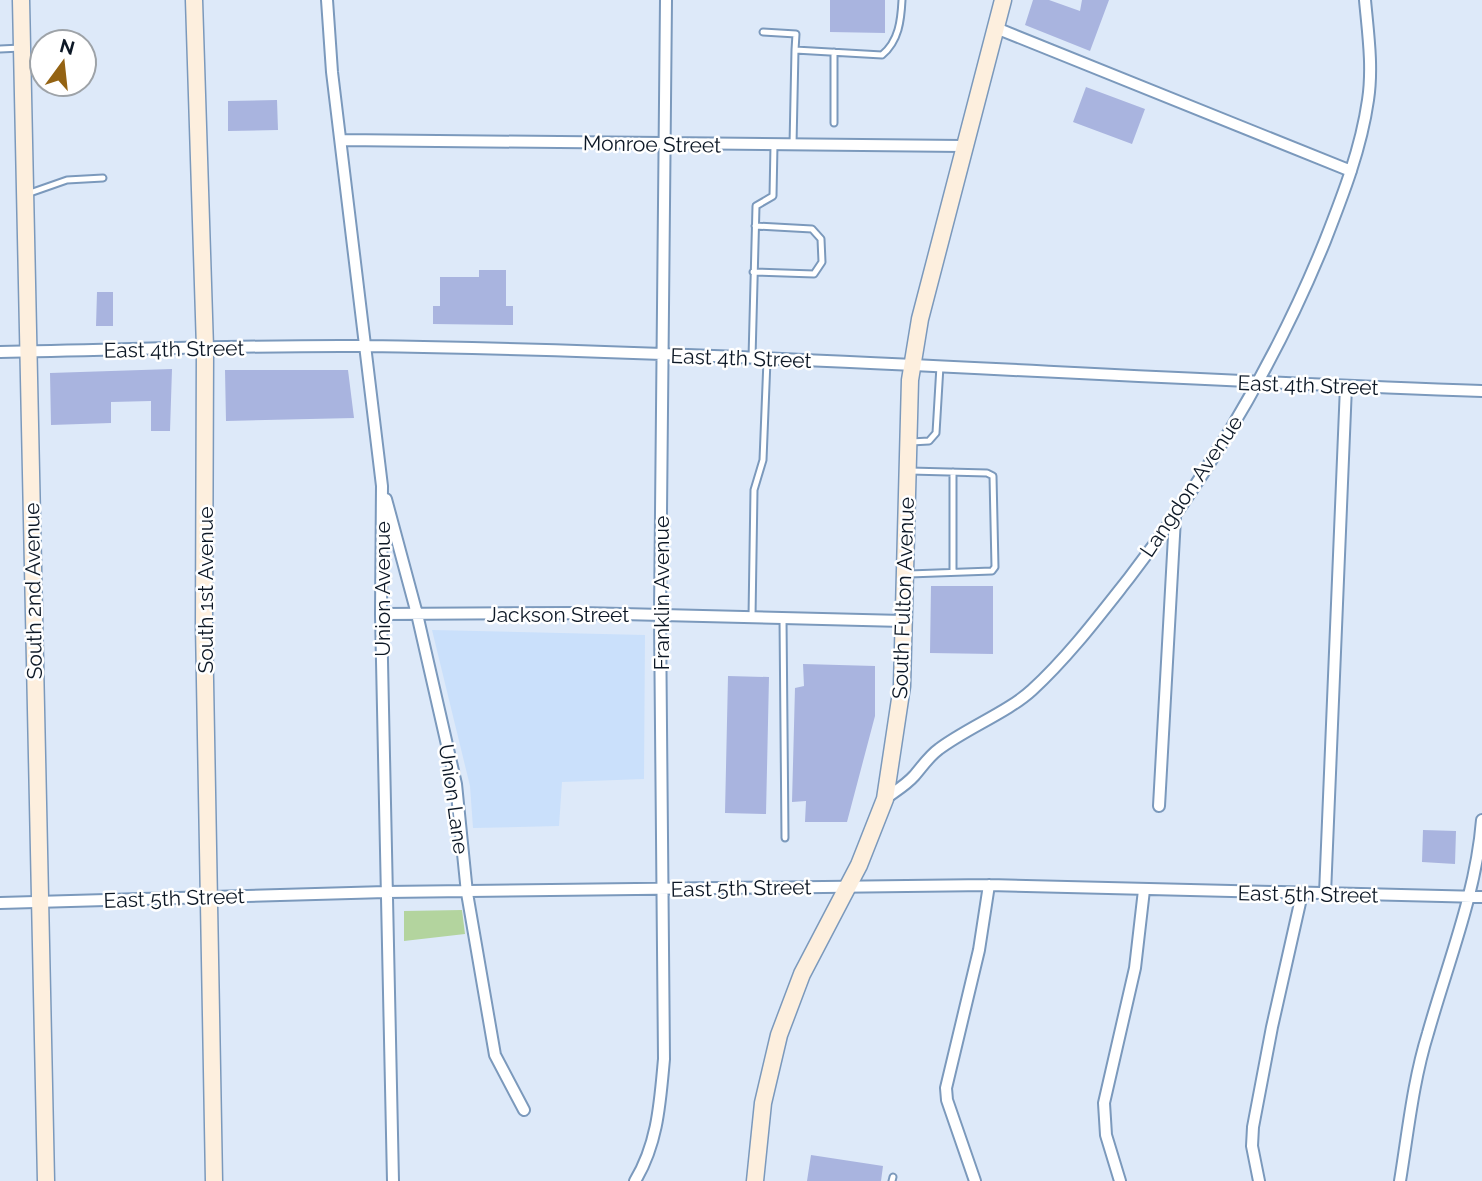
<svg xmlns="http://www.w3.org/2000/svg" width="1482" height="1181" viewBox="0 0 1482 1181" font-family="Raleway,sans-serif">
<style>
.built{fill:#cae0fb}
.green{fill:#b3d49e}
.building{fill:#a9b4df}
.lines{fill:none;stroke-linecap:round;stroke-linejoin:round}
.lane-casing{stroke:#7b99bc;stroke-width:9}
.street-casing{stroke:#7b99bc;stroke-width:14}
.secondary-casing{stroke:#7b99bc;stroke-width:19}
.lane{stroke:#fff;stroke-width:5}
.street{stroke:#fff;stroke-width:10}
.secondary{stroke:#fdefde;stroke-width:16}
.labels{text-anchor:middle;dominant-baseline:central;stroke-width:5;stroke-linejoin:round;paint-order:stroke}
.street-label{font-size:21px;fill:#0d1826;stroke:#fff}
</style>
<rect width="100%" height="100%" fill="#dde9f9"/>
<path class="built" d="M432,630L645,635L644,779L562,782L559,826L473,828L470,786Z"/>
<path class="green" d="M462,910L465,934L404,941V911Z"/>
<path class="building" d="M830,0H885V33L830,32Z
M1033,0H1049L1080,11L1082,0H1109L1090,51L1025,25Z
M1086,87L1145,109L1132,144L1073,122Z
M277,100L278,130L228,131V101Z
M479,270H506V306H513V325L433,324V306H440V277H479Z
M97,292H113V326H96Z
M172,369L170,431H151V401L111,402V423L51,425L50,373Z
M225,370H348L354,418L226,421Z
M931,586H993V654L930,653Z
M803,664L875,666V716L847,822H805L806,801L792,802L795,688L804,686Z
M728,676L769,677L766,814L725,813Z
M1423,830L1456,831L1455,864L1422,862Z
M811,1155L883,1166L881,1181H807Z"/>
<g class="lines">
<defs>
<path id="lane" d="M763,32L796,34L795,50
M0,49L21,48
M834,123V52
M793,145L795,50L882,55C899,41 901,20 902,0
M27,194L67,180L103,178
M753,272L814,274L822,262L821,239L812,229L755,226
M752,358L756,206L773,196L774,145
M911,442L929,441L936,433L940,366
M953,572V472
M909,574L992,571L995,567L993,476L987,473L910,471
M752,617L754,490L763,460L767,360
M783,618L785,838
M892,1181L893,1177"/>
<path id="street" d="M327,0L332,72L382,486L381,614L393,1181
M996,28L1351,171
M341,140L963,146
M0,352C122,350 244,345 365,346C738,351 1110,378 1482,391
M386,499L417,614L456,784L467,893L495,1055L524,1110
M381,614L581,613L903,621
M885,799C894,792 906,785 914,776C922,767 929,756 939,749C967,728 1008,712 1032,690C1068,657 1099,616 1129,578C1209,474 1276,362 1325,241C1343,195 1361,149 1368,100C1373,67 1368,33 1365,0
M1159,806L1175,518
M1325,894L1346,386
M0,903L386,892L989,885L1482,897
M635,1181C658,1143 660,1102 664,1059L660,615L666,0
M975,1181L947,1100L946,1088L979,950L989,885
M1120,1181L1106,1135L1104,1103L1135,968L1144,890
M1259,1181L1252,1146L1253,1127L1272,1027L1302,894
M1400,1181C1408,1132 1413,1081 1428,1033C1448,962 1476,894 1482,820"/>
<path id="secondary" d="M21,0L46,1181
M194,0L205,348L204,625L214,1181
M755,1181L763,1103L779,1035L802,974L859,865L885,799L902,686L910,380L920,319L1003,0"/>
</defs>
<use href="#lane" class="lane-casing"/>
<use href="#street" class="street-casing"/>
<use href="#secondary" class="secondary-casing"/>
<use href="#lane" class="lane"/>
<use href="#street" class="street"/>
<use href="#secondary" class="secondary"/>
</g>
<g class="labels">
<g class="street-label">
<text transform="translate(652 144) rotate(1)">Monroe Street</text>
<text transform="translate(174 349) rotate(-1)">East 4th Street</text>
<text transform="translate(741 358) rotate(2)">East 4th Street</text>
<text transform="translate(1308 385) rotate(2)">East 4th Street</text>
<text transform="translate(1191 486) rotate(-56)">Langdon Avenue</text>
<text transform="translate(382 589) rotate(-90)">Union Avenue</text>
<text transform="translate(205 590) rotate(-90)">South 1st Avenue</text>
<text transform="translate(33 591) rotate(-91)">South 2nd Avenue</text>
<text transform="translate(661 593) rotate(-90)">Franklin Avenue</text>
<text transform="translate(903 598) rotate(-88)">South Fulton Avenue</text>
<text x="558" y="614">Jackson Street</text>
<text transform="translate(454 799) rotate(82)">Union Lane</text>
<text transform="translate(741 888) rotate(-1)">East 5th Street</text>
<text transform="translate(1308 894) rotate(1)">East 5th Street</text>
<text transform="translate(174 898) rotate(-2)">East 5th Street</text>
</g>
</g>
<g transform="translate(63 63) rotate(15)"><circle r="33" fill="#ffffff" stroke="#9ea3a8" stroke-width="2"/>
<path d="M0-5L12 26L0 18L-12 26Z" fill="#946313"/>
<text y="-10" font-size="19" font-weight="bold" text-anchor="middle" fill="#0d1826">N</text>
</g>
</svg>
